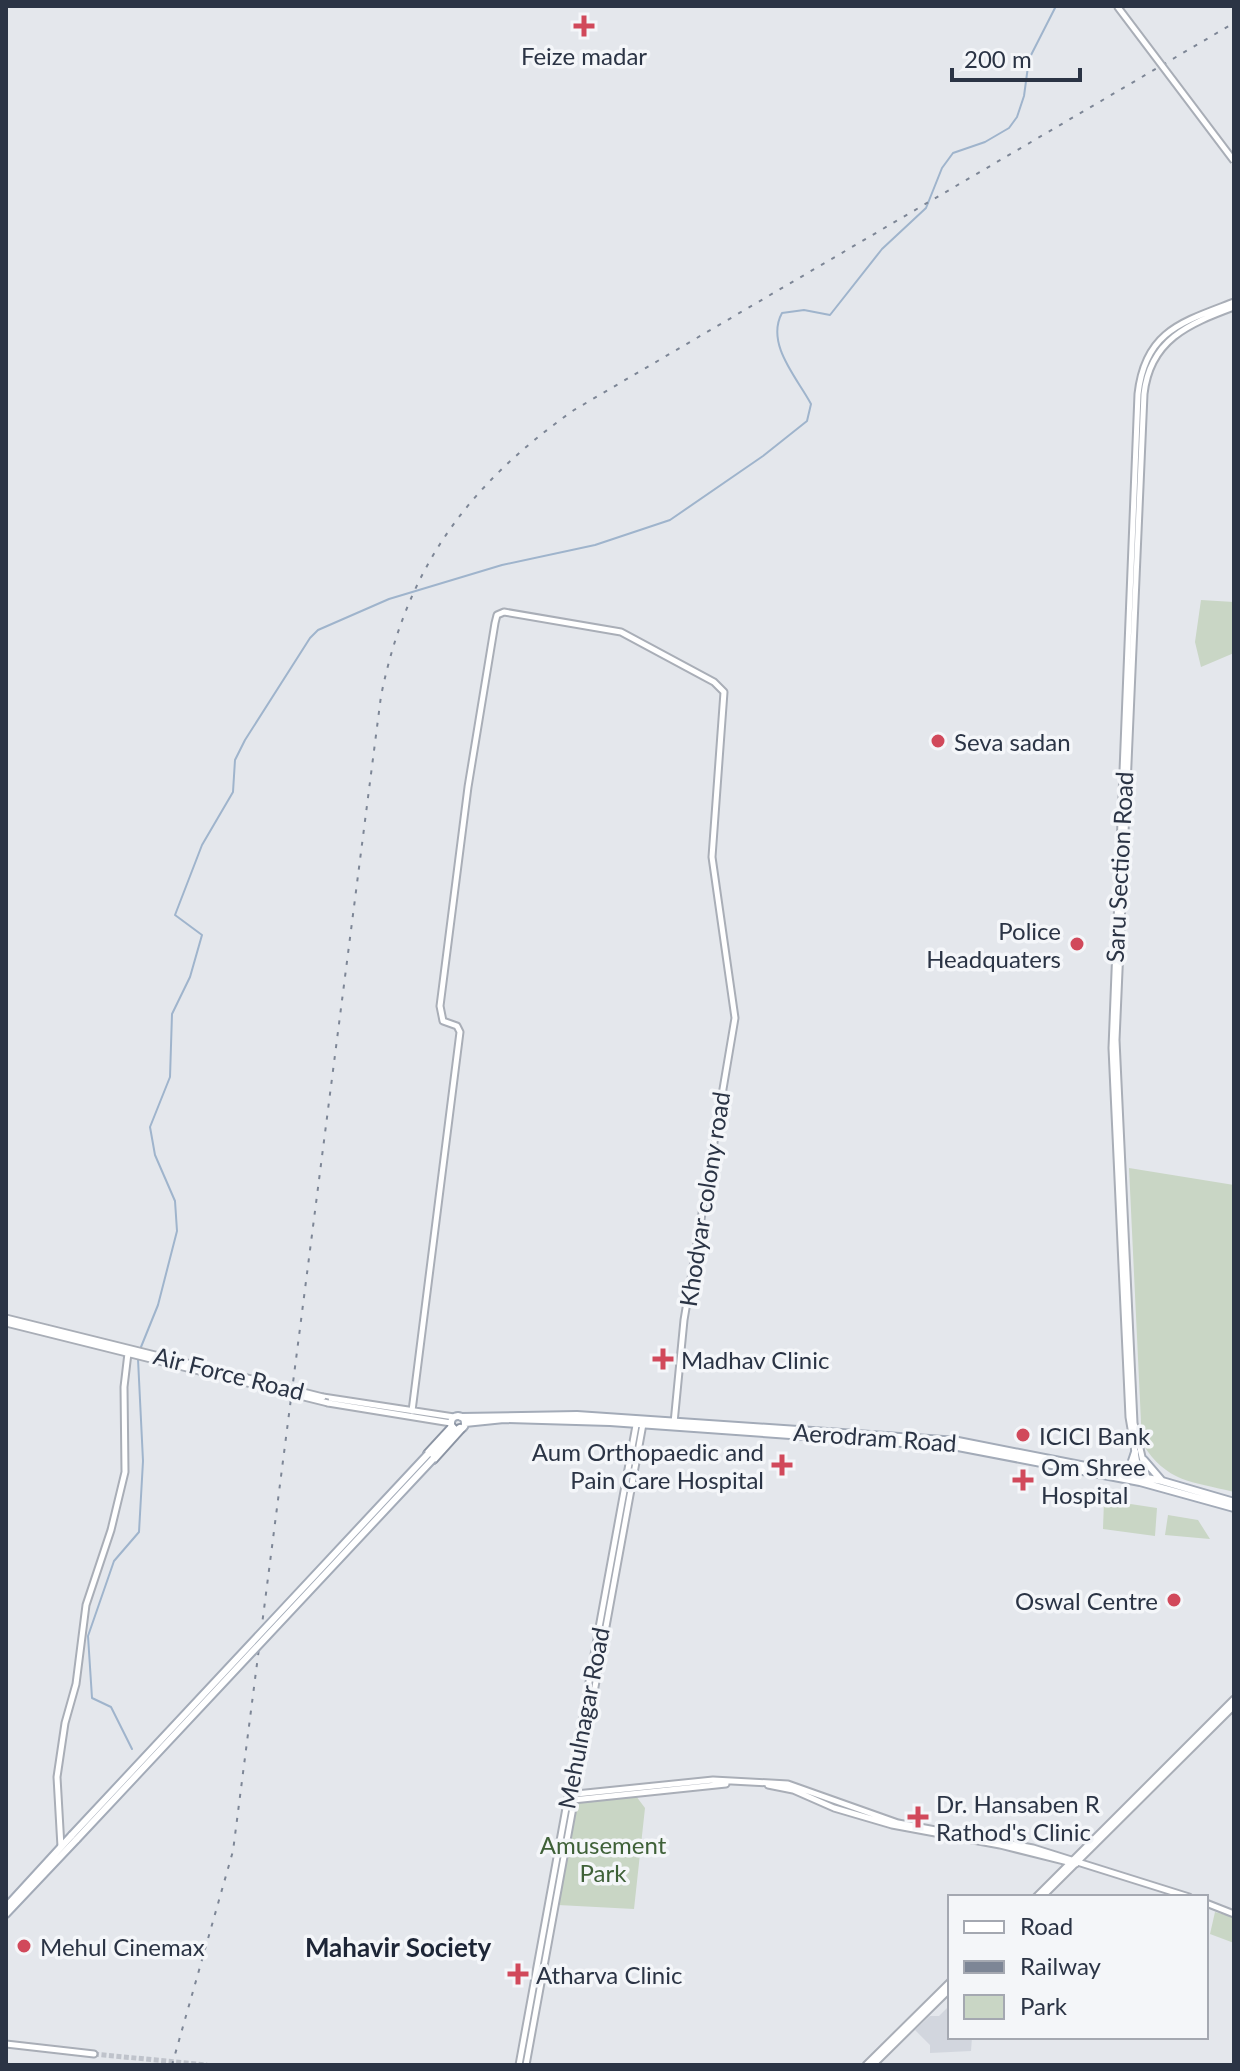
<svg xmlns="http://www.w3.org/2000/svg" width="1240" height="2071" viewBox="0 0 1240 2071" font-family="Lato,sans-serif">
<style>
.built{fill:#d2d6de}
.green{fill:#c9d6c5}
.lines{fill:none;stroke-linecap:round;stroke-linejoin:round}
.stream{stroke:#9fb4cc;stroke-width:2}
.secondary-tunnel{stroke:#bfc3cb;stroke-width:5;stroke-dasharray:5 2.5;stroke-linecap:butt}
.secondary-casing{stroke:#a9aeb7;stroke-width:9}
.primary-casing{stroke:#a3abb8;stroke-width:10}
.highway-casing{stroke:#8b94a3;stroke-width:12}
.secondary{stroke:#fff;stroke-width:5}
.primary{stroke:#fff;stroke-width:6}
.highway{stroke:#fff;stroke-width:8}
.rail{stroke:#7d8696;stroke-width:2;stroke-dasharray:4 8;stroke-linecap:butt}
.secondary-bridge-casing{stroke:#a9aeb7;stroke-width:9;stroke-linecap:butt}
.primary-bridge-casing{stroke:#a3abb8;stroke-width:10;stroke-linecap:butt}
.secondary-bridge{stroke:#fff;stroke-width:5}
.primary-bridge{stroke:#fff;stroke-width:6}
.poi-dot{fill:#d1495b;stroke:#f4f6f9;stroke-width:3}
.labels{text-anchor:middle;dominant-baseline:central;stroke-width:7;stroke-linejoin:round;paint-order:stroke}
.poi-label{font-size:24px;fill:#2b3445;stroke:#f4f6f9;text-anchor:start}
.street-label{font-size:24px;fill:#2b3445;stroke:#f4f6f9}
.park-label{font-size:24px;fill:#3f6138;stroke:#f4f6f9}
.neighbourhood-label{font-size:26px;font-weight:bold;fill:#1d2536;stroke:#f4f6f9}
</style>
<rect width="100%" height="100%" fill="#e4e7ec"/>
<path class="built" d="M950,2005V2037H972L971,2051L930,2053V2045L915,2030L930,2016H939Z"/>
<path class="green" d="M1201,600L1234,602V653L1201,667L1195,642Z
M1129,1168L1234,1185V1492C1191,1481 1167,1483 1142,1443Z
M1104,1500L1157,1508L1155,1536L1103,1529Z
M1168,1515L1198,1520L1210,1539L1165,1535Z
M636,1796L645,1808L634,1909L558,1905L576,1801Z
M1215,1912L1234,1917V1943L1210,1934Z"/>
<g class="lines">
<path class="stream" d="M141,1347L158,1305L177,1231L175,1201L155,1155L150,1127L170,1077L172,1014L190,977L202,935L175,915L202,845L233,792L235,760L245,740L310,638L318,630L389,599L502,565L595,545L670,520L763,456L807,421L811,404C798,379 765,344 782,313L804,310L830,315L882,249L926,208L942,168L953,153L985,142L1009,128L1017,117L1024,96L1029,59L1056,6
M132,1749L111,1707L92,1698L88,1636L114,1561L139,1532L143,1461L138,1359"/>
<path class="secondary-tunnel" d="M94,2054L207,2065"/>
<defs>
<path id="secondary" d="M6,1318L236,1375
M6,1323L235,1380
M323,1397L454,1417
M328,1403L451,1423
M412,1411L460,1032L457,1026L443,1021L440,1006L468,787L495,623L497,615L504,612L621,632L714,682L724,692L712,857L735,1018L684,1320L674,1423
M1147,1478L1134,1423L1116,1040L1144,394C1150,340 1188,324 1234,307
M1140,1481L1129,1417L1112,1048L1138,394C1145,331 1182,322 1234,302
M768,1785L793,1790L834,1808L892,1825L1000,1845L1076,1864
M576,1794L713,1780L788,1784L898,1823L1033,1848L1189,1897
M573,1800L726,1784
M61,1847L57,1777L65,1723L76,1684L86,1605L111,1530L125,1472L124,1387L128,1353
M1036,1897L1234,1699
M1042,1897L1234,1706
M1206,1903L1234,1914
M6,2044L94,2054
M519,2065L637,1420
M526,2065L643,1424
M866,2065L950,1982
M873,2065L950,1989"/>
<path id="primary" d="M451 1423a7 7 0 1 1 14 0a7 7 0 1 1-14 0Z
M461,1417L577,1415L958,1441L1162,1481L1234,1502
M465,1423L504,1419L610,1422L958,1447L1140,1482L1234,1508
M1144,1460L1162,1481
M1123,1474L1130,1467L1135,1452
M6,1907L72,1835
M6,1914L77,1839"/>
<path id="highway" d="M428,1454L452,1428
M433,1459L460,1429"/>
</defs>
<use href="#secondary" class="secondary-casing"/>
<use href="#primary" class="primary-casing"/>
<use href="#highway" class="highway-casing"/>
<use href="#secondary" class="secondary"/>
<use href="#primary" class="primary"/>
<use href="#highway" class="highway"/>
<path class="rail" d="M172,2065L233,1851L381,696C407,567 468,485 574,410L1234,23"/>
<defs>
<path id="secondary-bridge" d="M1117,6L1234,161
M236,1375L323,1397
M235,1380L328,1403"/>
<path id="primary-bridge" d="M72,1835L428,1454
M77,1839L433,1459"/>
</defs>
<use href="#secondary-bridge" class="secondary-bridge-casing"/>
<use href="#primary-bridge" class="primary-bridge-casing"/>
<use href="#secondary-bridge" class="secondary-bridge"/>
<use href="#primary-bridge" class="primary-bridge"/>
</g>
<g class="poi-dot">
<path d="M580 14h8v8h8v8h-8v8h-8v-8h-8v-8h8z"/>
<circle cx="938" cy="741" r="8"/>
<circle cx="1077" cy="944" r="8"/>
<path d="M659 1347h8v8h8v8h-8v8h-8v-8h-8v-8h8z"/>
<circle cx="1023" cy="1435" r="8"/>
<path d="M778 1453h8v8h8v8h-8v8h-8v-8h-8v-8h8z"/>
<path d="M1019 1468h8v8h8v8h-8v8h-8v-8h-8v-8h8z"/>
<circle cx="1174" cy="1600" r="8"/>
<path d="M914 1805h8v8h8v8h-8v8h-8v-8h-8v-8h8z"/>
<circle cx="24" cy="1946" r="8"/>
<path d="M514 1962h8v8h8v8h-8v8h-8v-8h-8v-8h8z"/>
</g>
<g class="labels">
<g class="poi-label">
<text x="584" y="55" text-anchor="middle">Feize madar</text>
<text x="954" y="741">Seva sadan</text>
<text x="1061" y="930" text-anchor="end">Police<tspan x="1061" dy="28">Headquaters</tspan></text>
<text x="681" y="1359">Madhav Clinic</text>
<text x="1039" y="1435">ICICI Bank</text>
<text x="764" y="1451" text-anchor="end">Aum Orthopaedic and<tspan x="764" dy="28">Pain Care Hospital</tspan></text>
<text x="1041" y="1466">Om Shree<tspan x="1041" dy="28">Hospital</tspan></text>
<text x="1158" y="1600" text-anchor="end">Oswal Centre</text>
<text x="936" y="1803">Dr. Hansaben R<tspan x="936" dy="28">Rathod's Clinic</tspan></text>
<text x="40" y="1946">Mehul Cinemax</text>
<text x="536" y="1974">Atharva Clinic</text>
</g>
<g class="street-label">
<text transform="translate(1119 867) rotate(-87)">Saru Section Road</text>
<text transform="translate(704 1199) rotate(-81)">Khodyar colony road</text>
<text transform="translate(229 1373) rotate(14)">Air Force Road</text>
<text transform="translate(875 1437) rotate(4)">Aerodram Road</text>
<text transform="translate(583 1718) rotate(-79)">Mehulnagar Road</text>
</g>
<g class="park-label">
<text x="603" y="1844">Amusement<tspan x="603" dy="28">Park</tspan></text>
</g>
<g class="neighbourhood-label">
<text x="398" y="1947">Mahavir Society</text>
</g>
</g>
<rect width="1240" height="2071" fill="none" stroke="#2b3445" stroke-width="16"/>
<rect x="948" y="1895" width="260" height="144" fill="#f4f6f9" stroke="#a4a8b1" stroke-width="2"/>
<rect x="964" y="1921" width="40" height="12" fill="#ffffff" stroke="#a4a8b1" stroke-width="2"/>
<text x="1020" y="1935" font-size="24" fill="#2b3445">Road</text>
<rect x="964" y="1961" width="40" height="12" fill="#7d8696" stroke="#a4a8b1" stroke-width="2"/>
<text x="1020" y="1975" font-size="24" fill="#2b3445">Railway</text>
<rect x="964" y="1995" width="40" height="24" fill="#c9d6c5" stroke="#a4a8b1" stroke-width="2"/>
<text x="1020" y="2015" font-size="24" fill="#2b3445">Park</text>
<path d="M952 68v12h128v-12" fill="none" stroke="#2b3445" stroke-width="4"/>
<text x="964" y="68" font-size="24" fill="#2b3445" stroke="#f4f6f9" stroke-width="6" paint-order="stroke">200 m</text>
</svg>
